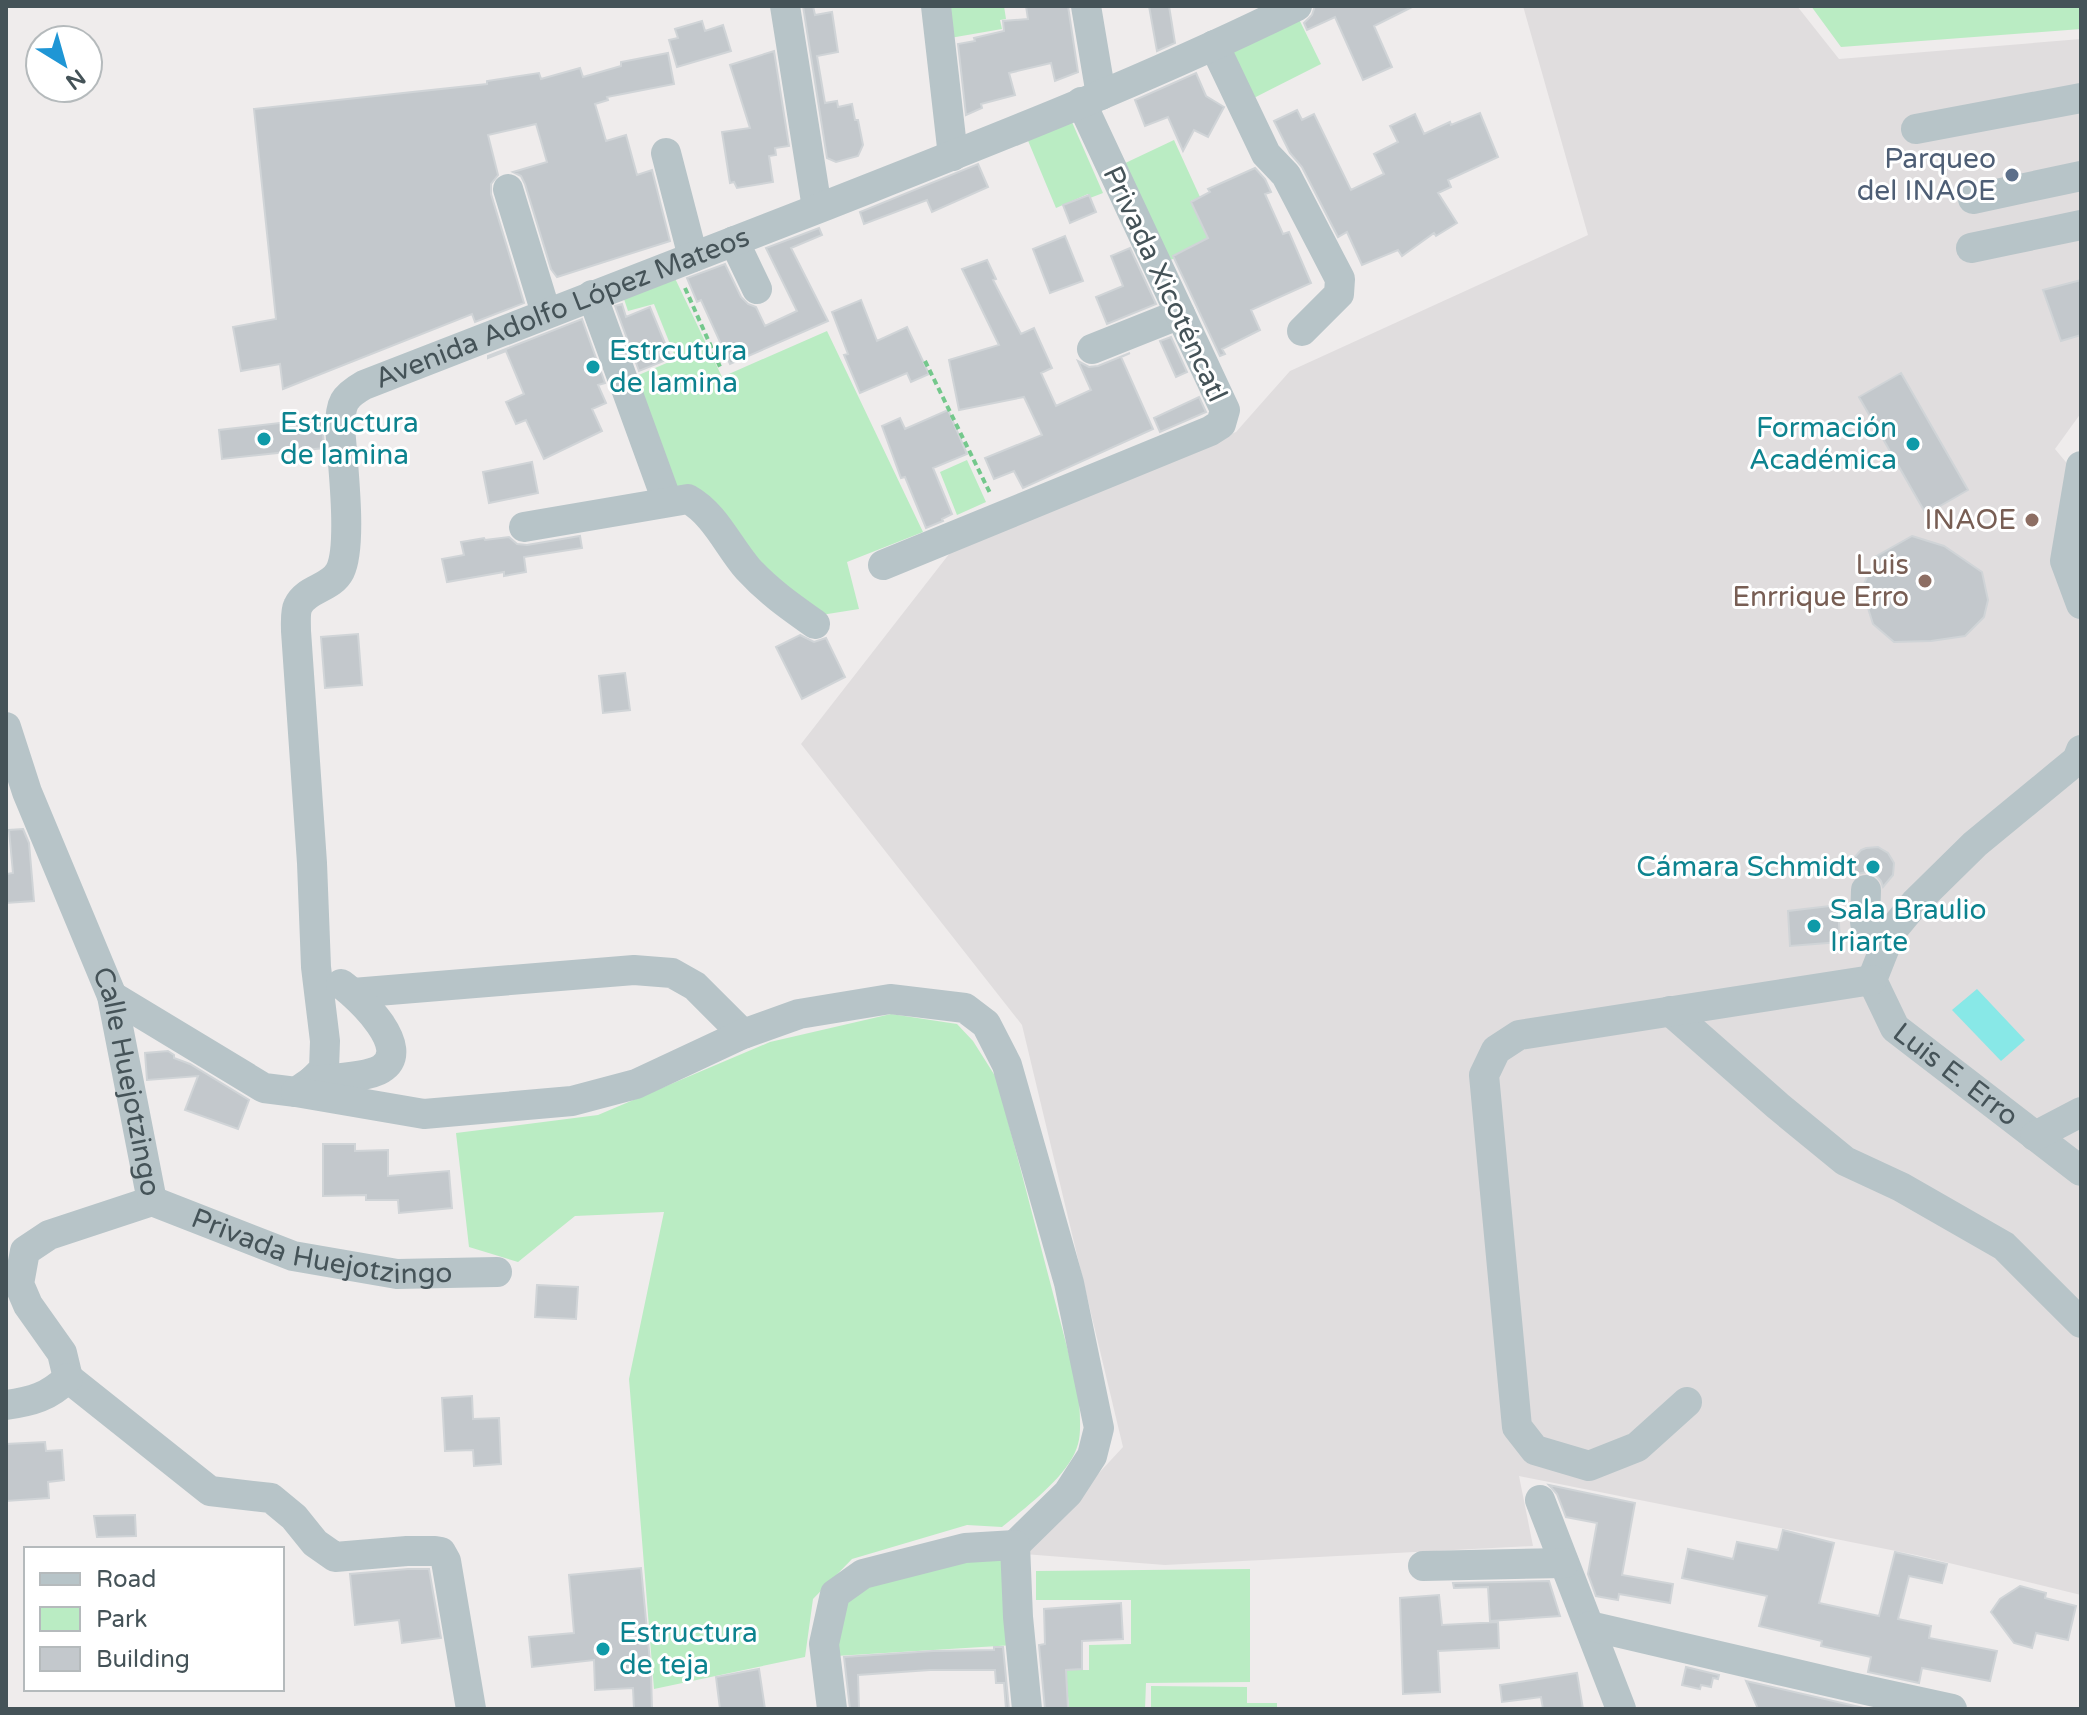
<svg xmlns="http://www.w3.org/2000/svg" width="2087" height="1715" viewBox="0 0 2087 1715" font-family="'Varela Round',sans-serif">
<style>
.education{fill:#e0ddde}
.green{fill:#baecc3}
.water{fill:#88e8e7}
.building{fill:#c3c8cc;stroke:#d0d4d7;stroke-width:2}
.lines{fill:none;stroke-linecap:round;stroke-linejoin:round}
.path{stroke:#74c88c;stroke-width:4;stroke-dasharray:6 4;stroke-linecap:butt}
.minor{stroke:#b7c4c8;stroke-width:30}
.service-dot{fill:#5c6f8a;stroke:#fff;stroke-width:3}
.culture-dot{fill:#0f9aa8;stroke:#fff;stroke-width:3}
.education-dot{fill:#8d6e63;stroke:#fff;stroke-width:3}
.labels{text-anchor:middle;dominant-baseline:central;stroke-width:6;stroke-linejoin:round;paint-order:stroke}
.service-label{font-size:28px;fill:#4e5e75;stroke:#fff;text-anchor:end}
.street-label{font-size:28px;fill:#455358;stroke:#fff}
.culture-label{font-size:28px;fill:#0d838f;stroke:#fff;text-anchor:start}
.education-label{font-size:28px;fill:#785e54;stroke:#fff;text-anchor:end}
</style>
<rect width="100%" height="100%" fill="#efecec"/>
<path class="education" d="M1523,6H1797L1839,59L2081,39V413L2055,449L2075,473L2081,477V1595L1916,1555L1519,1476L1533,1546L1165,1565L1024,1554L1123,1447L1022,1025L801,744L953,549L1236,432L1290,371L1588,235Z"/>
<path class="green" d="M945,6H1004L1006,19L1000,20L1002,29L950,38Z
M1811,6H2081V29L1841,47Z
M1295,11L1321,64L1246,102L1220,49Z
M1068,113L1103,193L1090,198L1088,194L1056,208L1024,131Z
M1174,140L1200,197L1191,201L1210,242L1164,263L1119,166Z
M672,272L722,377L827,331L923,532L847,562L859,609L815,616L669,495L634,377L676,359L654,304L628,311L621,290Z
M967,460L986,502L957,515L940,472Z
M891,1014L957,1024L973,1041L997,1079L1079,1393C1079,1407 1082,1431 1078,1444C1070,1475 1026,1507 1002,1527L967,1525L852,1559L813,1599L805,1657L654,1689L629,1379L664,1212L575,1216L518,1262L469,1247L456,1133L598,1115L770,1042Z
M1008,1553L1014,1645L836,1656L840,1595L867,1579Z
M1250,1569V1682L1146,1683L1145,1709H1069L1066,1670H1089V1645L1131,1644V1600H1036V1571Z
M1151,1686L1247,1687V1703H1277V1709H1151Z"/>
<path class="water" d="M1977,989L2025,1040L2001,1061L1952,1010Z"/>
<path class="building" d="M803,6H813L815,15L832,12L838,52L817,56L825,103L837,101L838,107L852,104L855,120H858L863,145L858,156L836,162L827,158Z
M1026,6H1068L1078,72L1055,81L1051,63L1009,73L1015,95L981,104L982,108L966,115L958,44L975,41L974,38L1004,31L1003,21L1028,19Z
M1149,6H1169L1175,43L1157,51Z
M1315,6H1414L1374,26L1392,67L1363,80L1335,17L1307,30L1304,23L1312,15Z
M702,21L705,31L723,25L731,51L677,67L669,40L678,38L675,29Z
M774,51L789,146L775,148L776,155L769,156L773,182L737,188L734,182L730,183L722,132L750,128L730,65Z
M668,53L674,84L607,97L608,100L595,104L606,141L626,135L637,175L652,170L670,241L557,277L551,269L525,184L521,176L513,172L547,162L536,124L488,135L498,175L491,184V194L524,303L475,322L472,314L283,389L280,364L241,371L233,327L276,319L254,109L487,84V81L539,73L541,79L580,68L583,77L621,66V62Z
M1196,73L1206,96L1224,107L1208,137L1194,130L1183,151L1168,117L1145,126L1135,100Z
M1297,110L1302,120L1314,114L1351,190L1384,174L1374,154L1398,142L1390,126L1415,114L1424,134L1450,122L1451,125L1480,113L1498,157L1448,180L1451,187L1438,193L1457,223L1436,236L1434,233L1402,256L1398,250L1362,265L1347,232L1338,237L1302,167L1290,153L1274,121Z
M978,164L988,187L932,212L927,200L864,224L860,212Z
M1255,168L1265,179L1271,192L1265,194L1283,234L1289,232L1311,283L1251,310L1260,330L1222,349L1225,354L1220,356L1173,256L1208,238L1191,202L1210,192L1208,189Z
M1089,195L1096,212L1070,223L1063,205Z
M819,228L822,235L791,248L828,321L730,364L701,300L697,302L687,278L725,264L741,297L748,304L756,307L765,326L797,311L766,248Z
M1065,236L1083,281L1050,293L1033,249Z
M1130,248L1156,304L1107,324L1096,297L1123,286L1111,256Z
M987,260L996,279L993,280L1021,334L1034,328L1052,368L1041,373L1056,406L1091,390L1078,361L1089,367L1098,366L1130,353L1121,357L1153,429L1023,488L1014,471L994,479L985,458L1042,435L1024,397L959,410L949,360L999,345L962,269Z
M2081,280V335L2061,341L2043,290Z
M861,300L877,341L907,327L929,374L911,382L907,373L860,393L844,355L848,354L832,312Z
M622,304L626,317L650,307L671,358L639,371L615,306Z
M582,319L605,383L598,385L606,403L592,409L602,431L544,459L526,420L516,424L506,402L524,394L506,351L488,358V356Z
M1171,337L1187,372L1176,377L1160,341Z
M1901,373L1968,490L1926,514L1859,397Z
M1199,397L1206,412L1160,432L1154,418Z
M948,410L967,454L933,468L952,514L942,519L943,521L926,528L905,477L901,478L882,426L900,418L905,429Z
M322,418L324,448L222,459L219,430Z
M532,462L538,493L489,503L483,472Z
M580,536L582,548L524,557L526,572L504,576V572L447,582L442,559L464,555L461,542L484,538L485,540L509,537L517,544L527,545Z
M1912,536L1944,546L1982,572L1988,600L1984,617L1965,636L1931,641L1894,642L1873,624L1862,589L1875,557Z
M358,634L362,685L325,688L321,637Z
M800,635L814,642L826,638L845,677L802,699L776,647Z
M625,673L630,710L603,713L599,676Z
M23,829L29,843L34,901L6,903V874L13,873L9,830Z
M1878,847L1888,853L1894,863L1893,875L1883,887L1881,881L1875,874L1866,872L1858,874L1854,878L1851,870L1853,859L1861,850L1866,848Z
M1838,905L1840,942L1790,946L1788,911Z
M168,1051L174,1055V1058L190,1064L249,1100L238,1129L185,1110L198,1076L147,1080L145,1053Z
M323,1144H355V1151L388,1150V1176L449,1171L452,1208L399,1213L398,1200H366V1195L323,1196Z
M537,1285L578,1287L576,1319L535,1317Z
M472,1396L473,1419L499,1418L501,1464L474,1466L473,1450L445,1451L442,1398Z
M45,1442L46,1451L62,1450L64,1480L48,1482L49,1498L6,1501V1444Z
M1549,1485L1635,1503L1622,1575L1673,1584L1670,1603L1619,1594L1618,1600L1596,1596L1588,1574L1597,1523L1566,1517L1557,1494Z
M135,1515L136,1536L97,1537L94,1516Z
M1783,1530L1834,1543L1819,1603L1879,1616L1895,1552L1947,1564L1942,1583L1909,1576L1898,1619L1931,1626L1929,1638L1997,1651L1990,1681L1922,1668L1919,1683L1868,1672L1871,1657L1821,1646L1822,1641L1759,1626L1767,1596L1682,1578L1688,1549L1733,1559L1737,1542L1778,1550Z
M641,1568L651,1672L652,1709H634L633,1688L595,1690L594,1660L532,1667L529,1637L574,1633L569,1575Z
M408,1569H429L441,1638L402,1643L399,1620L355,1625L350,1574Z
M1549,1581L1560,1616L1490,1621L1488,1587L1454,1588L1453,1583Z
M2020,1586L2046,1593L2045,1598L2076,1606L2068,1640L2036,1633L2032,1648L2014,1643L1991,1612L2000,1599Z
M1439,1595L1442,1625L1498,1622L1499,1648L1438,1651L1440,1692L1403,1694L1400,1598Z
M1121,1603L1123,1639L1082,1641V1669L1066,1670L1068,1709H1045L1039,1645L1045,1644L1044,1609Z
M994,1647H1003L1009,1709H1006L1004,1683H996L995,1670H930L858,1675L859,1709H850L844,1657L933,1651L994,1650Z
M1686,1667L1719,1675L1718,1679L1713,1678L1711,1687L1701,1685L1700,1689L1682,1685Z
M759,1669L765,1709H720L716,1677Z
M1577,1673L1583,1709H1543L1541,1697L1502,1702L1500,1685Z
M1746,1681L1755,1683L1868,1709H1758Z"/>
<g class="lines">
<path class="path" d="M685,288L721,369
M925,361L990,493"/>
<g class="minor">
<path d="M785,6L817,208"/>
<path d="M936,6L953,156"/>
<path d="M1086,6L1101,95"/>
<path d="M1214,45L1266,154L1286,175L1340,279L1339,294L1302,331"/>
<path d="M1916,129L2081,98"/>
<path d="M666,153L693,257"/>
<path d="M508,189L546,313"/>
<path d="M1973,199L2081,176"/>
<path d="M734,241L757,289"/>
<path d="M1971,248L2081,225"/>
<path d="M592,295L667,501"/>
<path d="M1092,349L1180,314"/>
<path d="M2081,466L2065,561L2081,604"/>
<path d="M524,527L688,499C715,514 728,546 748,569C768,591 791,607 815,624"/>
<path d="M883,565L1210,431L1221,424L1225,410L1081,102"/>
<path id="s1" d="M6,727L27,792L112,996L152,1201L49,1235L25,1251L19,1284L28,1305L62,1353L68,1378"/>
<path id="s2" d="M2081,750L2077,760L1975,844L1915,903L1891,932L1872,980L1895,1028L2081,1171"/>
<path d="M1866,890L1865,923L1891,932"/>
<path d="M353,993L634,970L672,973L695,986L743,1034"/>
<path id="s3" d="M112,996L264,1088L296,1092L312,1081L324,1069L325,1041L316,967L312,863L296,631C296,624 295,612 298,606C306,588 331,589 340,571C353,545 342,458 340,426C341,403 343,397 364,385C515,326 666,267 817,209C979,145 1141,83 1297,6"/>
<path d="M1670,1011L1778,1106L1845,1161L1901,1187L2004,1246L2081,1323"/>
<path d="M312,1081C328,1079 369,1077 381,1069C414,1049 359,997 341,984"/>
<path d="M296,1092L424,1114L572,1101L636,1084L743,1034L799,1014L890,999L965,1008L986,1024L1007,1065L1069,1283L1099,1428L1092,1456L1068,1493L1015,1545"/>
<path d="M2035,1136L2081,1112"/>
<path id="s4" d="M152,1201L293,1256L397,1274L497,1272"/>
<path d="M68,1378L210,1491L271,1498L294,1517L315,1543L335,1557L407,1551H435L441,1552L446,1561L471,1709"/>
<path d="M1687,1402L1637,1447L1589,1466L1535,1450L1517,1427L1484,1075L1496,1050L1519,1035L1872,980"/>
<path d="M6,1405C33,1401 48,1397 68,1378"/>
<path d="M1540,1500L1621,1709"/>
<path d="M1423,1566L1564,1563"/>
<path d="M1590,1626L1852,1687L1952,1709"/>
<path d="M832,1709L824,1644L835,1594L863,1574L965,1548L1015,1545L1018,1617L1027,1709"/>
</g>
</g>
<circle class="service-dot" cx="2012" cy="175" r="8"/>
<g class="culture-dot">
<circle cx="593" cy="367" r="8"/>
<circle cx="264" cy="439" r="8"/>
<circle cx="1913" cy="444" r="8"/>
<circle cx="1873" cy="867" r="8"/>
<circle cx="1814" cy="926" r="8"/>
<circle cx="603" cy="1649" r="8"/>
</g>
<g class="education-dot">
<circle cx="2032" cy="520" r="8"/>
<circle cx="1925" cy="581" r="8"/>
</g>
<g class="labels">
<g class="service-label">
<text x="1996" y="159">Parqueo<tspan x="1996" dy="32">del INAOE</tspan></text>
</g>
<g class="street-label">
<text transform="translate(1165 284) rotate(65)">Privada Xicoténcatl</text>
<text stroke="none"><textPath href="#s3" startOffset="1176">Avenida Adolfo López Mateos</textPath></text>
<text stroke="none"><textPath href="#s2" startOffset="446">Luis E. Erro</textPath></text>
<text stroke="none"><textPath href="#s1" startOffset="376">Calle Huejotzingo</textPath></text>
<text stroke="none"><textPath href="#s4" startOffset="178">Privada Huejotzingo</textPath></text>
</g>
<g class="culture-label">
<text x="609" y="351">Estrcutura<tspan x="609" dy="32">de lamina</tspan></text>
<text x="280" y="423">Estructura<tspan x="280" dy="32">de lamina</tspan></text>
<text x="1897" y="428" text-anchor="end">Formación<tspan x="1897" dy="32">Académica</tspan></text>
<text x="1857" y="867" text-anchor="end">Cámara Schmidt</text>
<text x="1830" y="910">Sala Braulio<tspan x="1830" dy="32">Iriarte</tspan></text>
<text x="619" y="1633">Estructura<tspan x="619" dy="32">de teja</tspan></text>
</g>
<g class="education-label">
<text x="2016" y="520">INAOE</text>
<text x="1909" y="565">Luis<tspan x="1909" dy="32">Enrrique Erro</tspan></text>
</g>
</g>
<rect width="2087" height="1715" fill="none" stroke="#455358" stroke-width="16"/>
<rect x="24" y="1547" width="260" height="144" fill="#ffffff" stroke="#b5babc" stroke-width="2"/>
<rect x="40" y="1573" width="40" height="12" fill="#b7c4c8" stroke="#b5babc" stroke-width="2"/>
<text x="96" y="1587" font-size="24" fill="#455358">Road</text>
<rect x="40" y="1607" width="40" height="24" fill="#baecc3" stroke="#b5babc" stroke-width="2"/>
<text x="96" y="1627" font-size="24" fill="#455358">Park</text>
<rect x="40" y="1647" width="40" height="24" fill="#c3c8cc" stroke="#b5babc" stroke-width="2"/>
<text x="96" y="1667" font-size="24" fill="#455358">Building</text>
<g transform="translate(64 64) rotate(143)"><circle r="38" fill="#ffffff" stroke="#b5babc" stroke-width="2"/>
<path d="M0-6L14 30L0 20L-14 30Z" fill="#1f96d5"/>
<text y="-12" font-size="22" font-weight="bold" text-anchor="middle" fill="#455358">N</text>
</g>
</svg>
